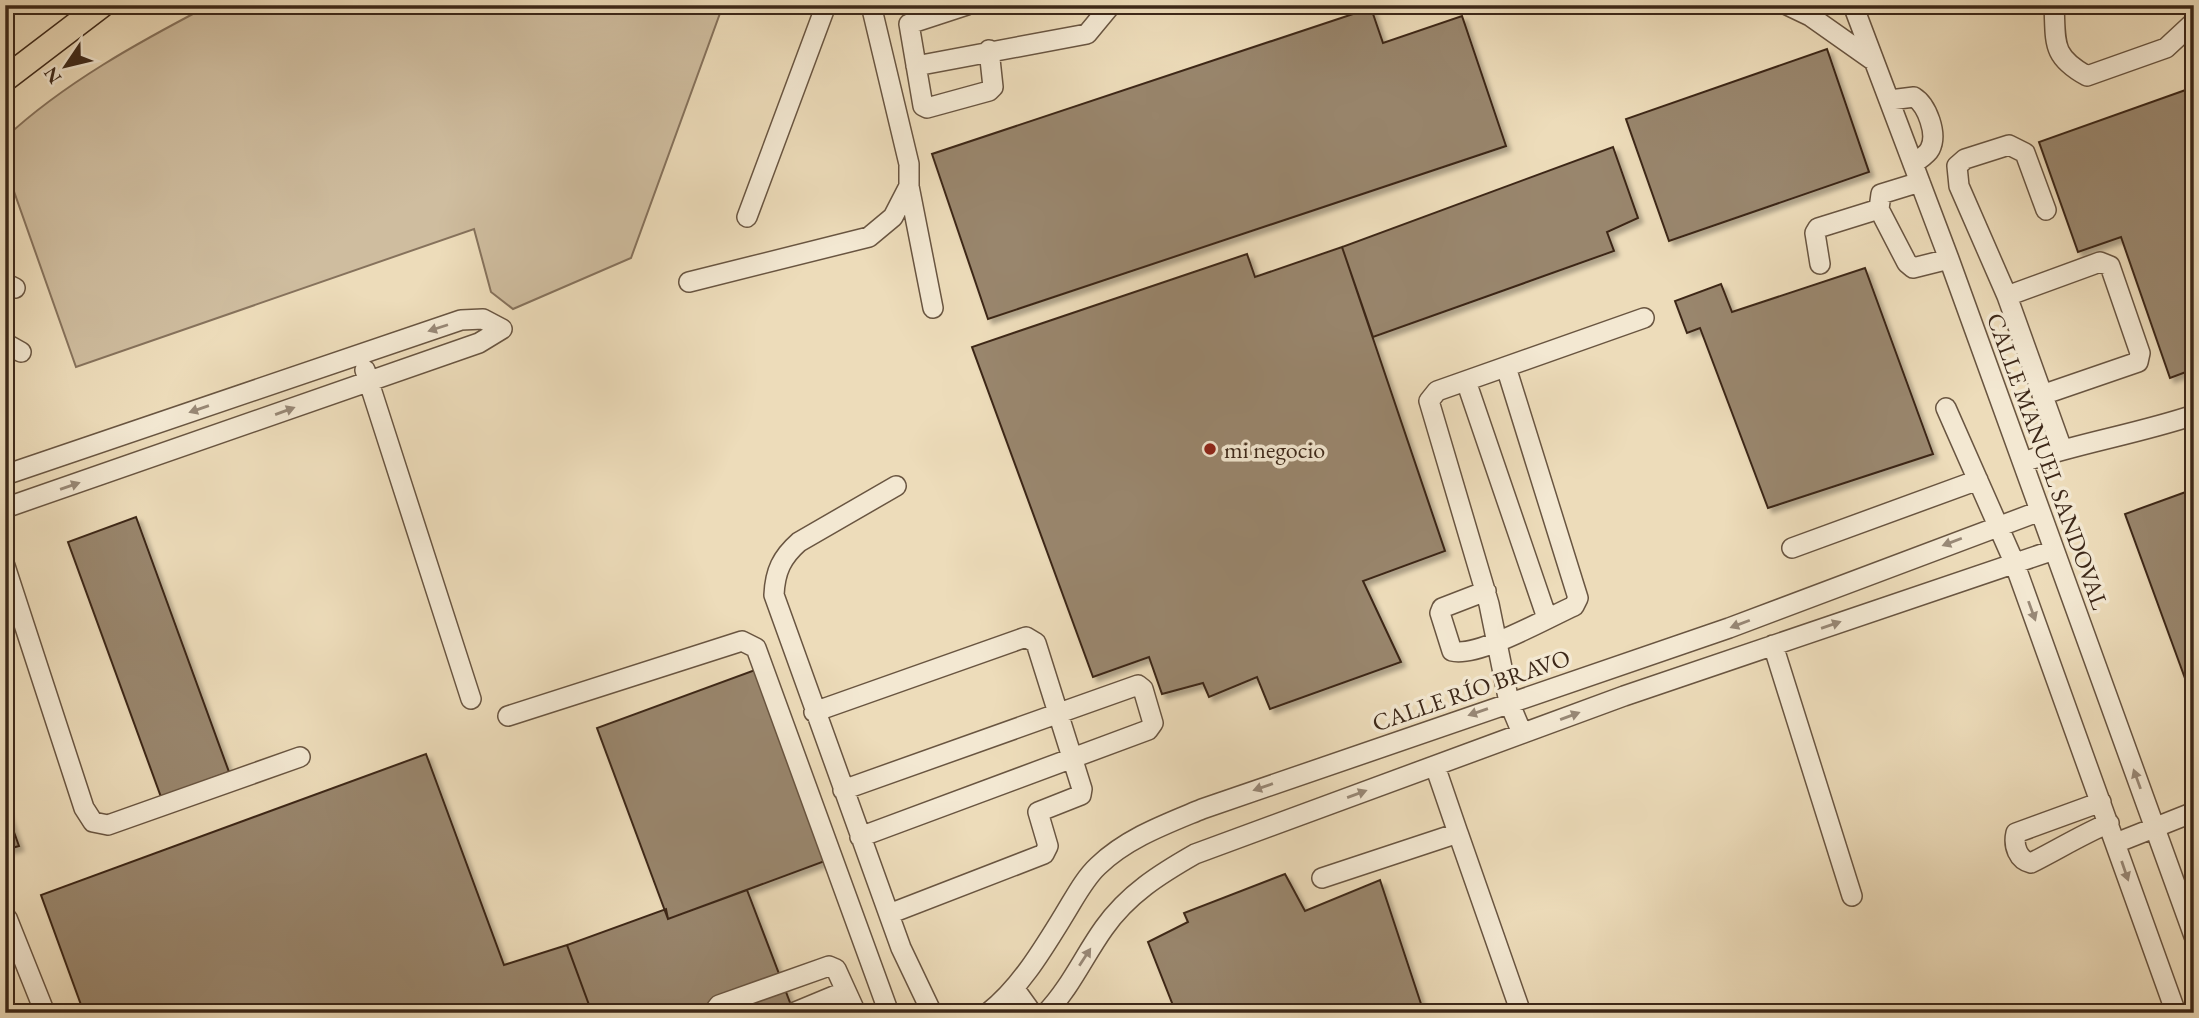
<svg xmlns="http://www.w3.org/2000/svg" width="2199" height="1018" viewBox="0 0 2199 1018" font-family="'EB Garamond',serif">
<style>
.green{fill:#cfbd9f;stroke:#86725c;stroke-width:2}
.building{fill:#99866d;stroke:#3d2819;stroke-width:2;filter:url(#shadow)}
.lines{fill:none;stroke-linecap:round;stroke-linejoin:round}
.minor-casing{stroke:#695541;stroke-width:22}
.major-casing{stroke:#3d2819;stroke-width:27}
.minor{stroke:#f3e8d2;stroke-width:19}
.major{stroke:#eddcba;stroke-width:24}
.oneway{fill:#988876}
.poi-dot{fill:#8f2418;stroke:#f3e8d2;stroke-width:2.5}
.labels{text-anchor:middle;dominant-baseline:central;stroke-width:7;stroke-linejoin:round;paint-order:stroke}
.poi-label{font-size:24px;fill:#3d2819;stroke:#f3e8d2;text-anchor:start}
.street-label{font-size:24px;fill:#3d2819;stroke:#f3e8d2}
</style>
<defs>
<filter id="shadow"><feDropShadow dx="4.5" dy="4.5" stdDeviation="2" flood-color="#0004"/></filter>
</defs>
<rect width="100%" height="100%" fill="#eddcba"/>
<filter id="stains"><feTurbulence type="fractalNoise" baseFrequency=".00286" numOctaves="4"/><feColorMatrix values="0 0 0 0 .2 0 0 0 0 .09 0 0 0 0 .02 0 0 0 .5 -.17"/></filter>
<radialGradient id="worn" r=".72"><stop offset=".6" stop-color="#630" stop-opacity="0"/><stop offset="1" stop-color="#630" stop-opacity=".3"/></radialGradient>
<path class="green" d="M210,5H723L631,258L513,309L491,292L474,229L76,367L5,166V138C64,83 139,42 210,5Z"/>
<path class="building" d="M1371,8L1383,43L1462,16L1506,146L988,319L932,154Z
M1827,49L1869,172L1669,241L1626,119Z
M2194,87V369L2170,378L2121,237L2078,252L2039,142Z
M1613,147L1638,218L1607,232L1614,251L1373,337L1342,247Z
M1342,247L1445,551L1363,581L1401,662L1270,709L1257,677L1209,697L1203,683L1162,694L1149,657L1093,677L972,347L1247,254L1255,277Z
M1865,268L1933,454L1768,508L1700,328L1687,333L1675,301L1721,284L1732,312Z
M2194,489V703L2125,514Z
M136,517L229,772L161,797L68,542Z
M755,670L825,861L668,919L597,728Z
M426,754L504,965L567,945L592,1013H84L41,895Z
M5,807L19,846L5,850Z
M1285,874L1305,911L1380,880L1424,1013H1176L1148,942L1188,922L1184,913Z
M747,890L794,1013H592L567,945L666,909L668,919Z"/>
<g class="lines">
<defs>
<path id="minor" d="M871,5L909,164V186L933,308
M967,5L909,24L923,106L927,108L989,91L993,87L989,50
M1787,5L1810,16L1871,59
M1853,5L1949,259L2194,936
M2054,5C2056,43 2051,56 2087,76L2166,48L2194,22
M916,66L1087,34L1111,5
M1890,100L1914,97C1927,105 1938,134 1930,149C1927,155 1918,160 1913,164
M1920,182L1881,194L1879,209L1907,263L1913,268L1949,259
M2046,210L2025,153L2009,145L1965,159L1957,166L1959,186L2007,296L2062,449
M747,217L826,5
M1820,264L1815,233L1818,228L1879,209
M689,282L869,237L893,217L909,186
M5,283L15,288
M2007,296L2100,262L2110,266L2140,353L2138,362L2042,395
M5,343L21,352
M365,370L471,699
M1466,381L1547,618
M1946,408L2014,562L2176,1013
M2023,462C2079,443 2137,434 2194,415
M5,475L461,320L483,319L502,329L479,343L5,508
M896,486L799,542C782,557 775,571 774,595L901,948L932,1013
M1792,548L1978,480
M5,566L84,808L93,822L108,825L300,757
M1486,591L1442,608L1440,613L1452,651C1477,658 1547,618 1574,606L1578,598L1506,367
M1773,645L1852,896
M814,712L1026,637L1036,643L1082,789L1081,795L1038,812L1048,846L1044,854L889,914
M508,716L742,641L756,648L889,1013
M1522,733L1509,702L1489,604L1429,401L1437,391L1644,318
M843,790L1138,685L1143,689L1153,723L1148,730L860,837
M2101,802L2016,833C2013,846 2018,860 2031,863C2057,850 2081,835 2109,823
M1458,833L1521,1013
M2116,843L2194,812
M1322,878L1458,833L1435,766
M7,918L45,1013
M1014,988L1032,1013
M713,1013L719,1005L829,966L836,969L856,1013
M793,1013L846,991
M988,1013C1020,988 1043,949 1064,915C1074,899 1084,879 1098,866C1127,838 1166,824 1202,809L1729,628L2040,511
M1046,1013C1070,988 1084,956 1104,928C1128,894 1160,874 1195,854L1624,696L2054,550"/>
<path id="major" d="M5,79L102,5"/>
</defs>
<use href="#minor" class="minor-casing"/>
<use href="#major" class="major-casing"/>
<use href="#minor" class="minor"/>
<use href="#major" class="major"/>
</g>
<defs><path id="oneway-solid" d="M-6-.8H1V-3.2L6.5 0L1 3.2V.8H-6Z" transform="scale(1.75)"/></defs>
<g class="oneway">
<use href="#oneway-solid" transform="translate(438 328) rotate(162)"/>
<use href="#oneway-solid" transform="translate(199 409) rotate(161)"/>
<use href="#oneway-solid" transform="translate(285 411) rotate(-20)"/>
<use href="#oneway-solid" transform="translate(70 486) rotate(-19)"/>
<use href="#oneway-solid" transform="translate(1952 542) rotate(159)"/>
<use href="#oneway-solid" transform="translate(2032 611) rotate(70)"/>
<use href="#oneway-solid" transform="translate(1740 624) rotate(159)"/>
<use href="#oneway-solid" transform="translate(1831 625) rotate(-19)"/>
<use href="#oneway-solid" transform="translate(1478 712) rotate(161)"/>
<use href="#oneway-solid" transform="translate(1570 716) rotate(-20)"/>
<use href="#oneway-solid" transform="translate(2137 779) rotate(-110)"/>
<use href="#oneway-solid" transform="translate(1263 787) rotate(161)"/>
<use href="#oneway-solid" transform="translate(1357 794) rotate(-20)"/>
<use href="#oneway-solid" transform="translate(2125 871) rotate(71)"/>
<use href="#oneway-solid" transform="translate(1085 957) rotate(-57)"/>
</g>
<circle class="poi-dot" cx="1210" cy="449" r="7"/>
<g class="labels">
<g class="poi-label">
<text x="1224" y="449">mi negocio</text>
</g>
<g class="street-label">
<text transform="translate(2048 461) rotate(70)">CALLE MANUEL SANDOVAL</text>
<text transform="translate(1471 690) rotate(-19)">CALLE RÍO BRAVO</text>
</g>
</g>
<rect width="2199" height="1018" fill="none" stroke="#eddcba" stroke-width="28"/>
<rect x="7" y="7" width="2185" height="1004" fill="none" stroke="#3d2819" stroke-width="3.5"/>
<rect x="14" y="14" width="2171" height="990" fill="none" stroke="#3d2819" stroke-width="2"/>
<g transform="translate(66 66) rotate(235)" stroke="#f3e8d2" stroke-width="5" paint-order="stroke">
<path d="M0-5L12 26L0 18L-12 26Z" fill="#3d2819"/>
<text y="-10" font-size="19" font-weight="bold" text-anchor="middle" fill="#3d2819">N</text>
</g>
<rect width="100%" height="100%" filter="url(#stains)"/>
<rect width="100%" height="100%" fill="url(#worn)"/>
</svg>
